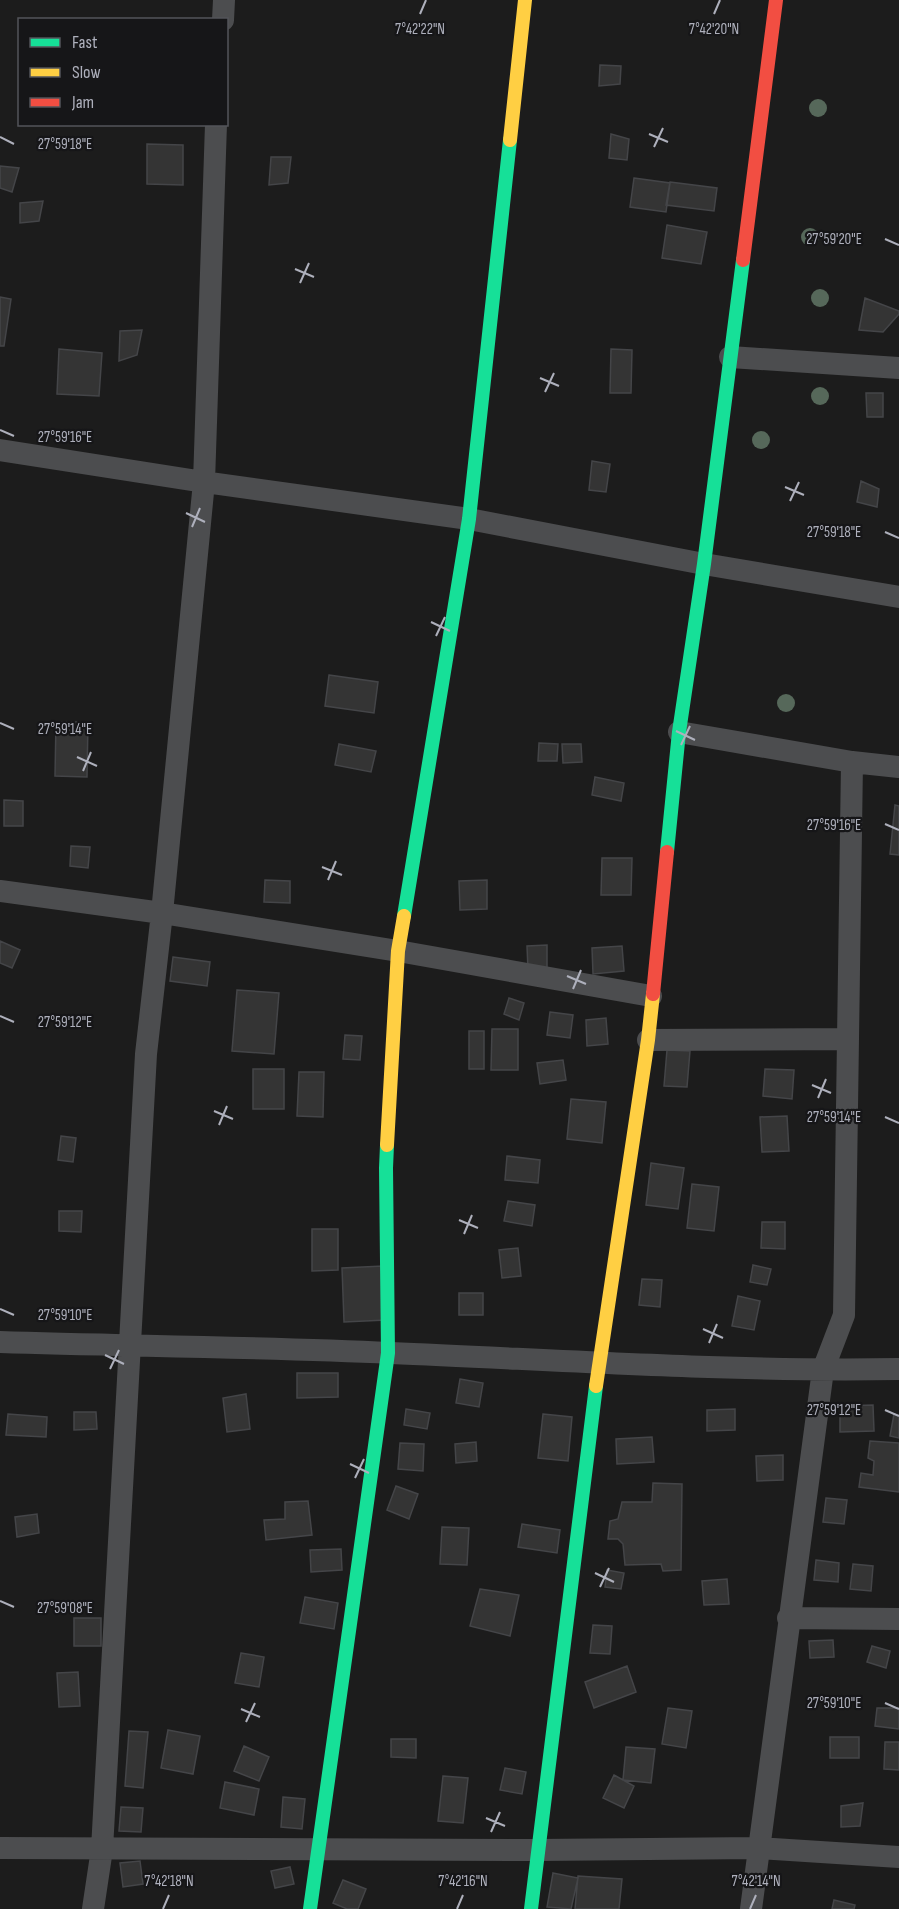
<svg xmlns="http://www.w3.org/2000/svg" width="899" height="1909" viewBox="0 0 899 1909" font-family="'Sofia Sans Condensed',sans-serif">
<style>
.building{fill:#343434;stroke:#444548;stroke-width:1.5}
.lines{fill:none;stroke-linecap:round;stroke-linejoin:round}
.street{stroke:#4c4d4f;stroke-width:22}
.fast{stroke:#16e098;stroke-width:14}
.slow{stroke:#ffcf43;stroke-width:14}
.jam{stroke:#f24e42;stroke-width:14}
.tree{fill:#56685a}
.ticks{fill:none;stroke:#aeb0bc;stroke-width:2}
.ticks-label{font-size:15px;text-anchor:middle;fill:#aeb0bc;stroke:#161618;stroke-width:4.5;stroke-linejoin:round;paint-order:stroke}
</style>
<rect width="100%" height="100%" fill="#1c1c1c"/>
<path class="building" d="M600,65L621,66L620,84L599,86Z
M611,134L629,139L627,160L609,158Z
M147,144L183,145V185L147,184Z
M271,157H291L288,183L269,185Z
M0,166L19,168L12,192L0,188Z
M634,178L670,183L666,212L630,207Z
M670,182L717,188L714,211L666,205Z
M43,201L39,221L20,223V203Z
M667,225L707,232L701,264L662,258Z
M0,297L11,299L4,346H0Z
M865,298L899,311V314L883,332L859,330Z
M142,330L137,355L119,361L120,331Z
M59,349L102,353L99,396L57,394Z
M611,349L632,350L631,393H610Z
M866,393H883V417H867Z
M592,461L610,464L606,492L589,490Z
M861,481L879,489L877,507L857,502Z
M329,675L378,682L374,713L325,706Z
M56,722H88L87,777L55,776Z
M539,743L558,744L557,761H538Z
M339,744L376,751L371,772L335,765Z
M562,744H581L582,762L563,763Z
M595,777L624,783L621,801L592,795Z
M4,800L23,801V826H4Z
M895,805L899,806V855L890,854Z
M71,846L90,847L88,868L70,866Z
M602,858H632L631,895H601Z
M265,880L290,881V903L264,902Z
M487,880V909L460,910L459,881Z
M0,941L20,950L12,968L0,963Z
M547,945V969L528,970L527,946Z
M622,946L624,971L593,974L592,948Z
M173,957L210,962L207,986L170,981Z
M237,990L279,993L274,1054L232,1051Z
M509,998L524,1003L519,1020L504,1014Z
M550,1012L573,1015L570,1038L547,1035Z
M606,1018L608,1044L587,1046L586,1020Z
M492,1029H518V1070H491Z
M469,1031H484V1069H469Z
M345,1035L362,1036L360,1060L343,1059Z
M667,1050L690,1051L687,1087L664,1086Z
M563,1060L566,1080L540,1084L537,1063Z
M253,1069H284V1109H253Z
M765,1069L794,1070L792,1099L763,1096Z
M299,1072H324L323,1117L297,1116Z
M571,1099L606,1102L602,1143L567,1139Z
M787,1116L789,1151L762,1152L760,1117Z
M61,1136L76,1138L73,1162L58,1160Z
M507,1156L540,1160L538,1183L505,1180Z
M651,1163L684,1168L678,1209L646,1205Z
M692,1184L719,1187L714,1231L687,1228Z
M508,1201L535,1205L532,1226L504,1221Z
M59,1211H82L81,1232L59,1231Z
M762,1222H785V1249L761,1248Z
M312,1229H338V1270L312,1271Z
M518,1248L521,1276L502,1278L499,1250Z
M753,1265L771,1269L767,1285L750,1282Z
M383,1266L386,1320L344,1322L342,1268Z
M642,1279L662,1280L660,1307L639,1305Z
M459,1293H483V1315H459Z
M738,1296L760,1301L754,1330L732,1326Z
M297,1373H338V1397L297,1398Z
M460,1379L483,1383L479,1407L456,1403Z
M246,1394L250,1429L227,1432L223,1398Z
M873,1405L874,1431L840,1432V1406Z
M406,1409L430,1413L427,1429L404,1425Z
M735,1409V1430L707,1431V1410Z
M74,1412H96L97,1429L74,1430Z
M8,1414L47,1417L46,1437L6,1435Z
M543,1414L572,1417L568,1461L538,1458Z
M894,1414L899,1415V1438L890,1436Z
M652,1437L654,1462L617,1464L616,1439Z
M870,1441L899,1443V1492L859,1487L861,1473L873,1475L874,1461L868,1458Z
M476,1442L477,1461L456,1463L455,1444Z
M400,1443L424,1444L423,1471L398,1469Z
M783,1455V1480L757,1481L756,1456Z
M653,1483L682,1484L681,1570L663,1571L661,1564L625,1565L623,1544L618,1539H608L610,1521L618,1519L622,1502H652Z
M396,1486L418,1494L409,1519L387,1510Z
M826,1498L847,1500L844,1524L823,1522Z
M308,1501L312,1535L266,1540L264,1520L285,1519V1502Z
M37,1514L39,1533L17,1537L15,1517Z
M522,1524L560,1530L557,1553L518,1547Z
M442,1527L469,1528L467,1565L440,1564Z
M341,1549L342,1570L311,1572L310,1550Z
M816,1560L839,1563L838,1582L814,1580Z
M853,1564L873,1566L871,1591L850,1589Z
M607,1570L624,1573L621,1589L605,1587Z
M727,1579L729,1604L704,1605L702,1581Z
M480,1589L519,1595L510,1636L470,1626Z
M305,1597L338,1603L334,1629L300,1623Z
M74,1618H101V1646H74Z
M593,1625L612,1626L610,1654L590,1653Z
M833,1640L834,1657L810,1658L809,1641Z
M872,1646L890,1651L886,1668L867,1662Z
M241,1653L264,1657L259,1687L235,1683Z
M627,1666L636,1692L594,1708L585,1682Z
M78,1672L80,1706L59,1707L57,1673Z
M668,1708L692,1711L686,1748L662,1744Z
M877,1708H899V1729L875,1726Z
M168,1730L200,1736L193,1774L161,1768Z
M129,1731L148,1732L143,1788L125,1786Z
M830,1737H859V1758H830Z
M391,1739H416V1758L391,1757Z
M885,1742H899V1770L884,1769Z
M244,1746L269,1757L259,1781L234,1771Z
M626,1747L655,1749L651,1783L623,1780Z
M505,1768L526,1772L522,1794L500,1790Z
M614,1775L634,1786L624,1808L603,1798Z
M443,1776L468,1778L463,1823L438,1821Z
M225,1782L259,1789L254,1815L220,1808Z
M283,1797L305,1799L302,1829L281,1827Z
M863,1803L860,1826L841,1827V1806Z
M121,1807L143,1808L141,1832L119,1831Z
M140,1861L143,1884L123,1887L120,1863Z
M290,1867L294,1884L275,1888L271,1871Z
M553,1873L578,1878L571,1909L547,1907Z
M578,1876L622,1879L619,1909H575Z
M343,1880L366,1889L358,1909H347L333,1903Z
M834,1900L855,1905L854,1909H832Z"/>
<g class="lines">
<path class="street" d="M223,20L224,0
M730,357L899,368
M0,450L204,482L469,519L704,564L899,597
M679,732L852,762L899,767
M0,891L162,913L398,951L651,996
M648,1040L848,1039
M0,1342C130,1346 260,1347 391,1353C560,1360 730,1372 899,1369
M788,1618L899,1619
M0,1848L538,1850L759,1848L899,1857
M93,1909L102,1849L146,1054L162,913L204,482L216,124
M751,1909L823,1370L844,1315L852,762"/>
<path class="fast" d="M667,852L679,732L704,564L743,260
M404,916L469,519L510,140
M310,1909L388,1353L386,1168L387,1145
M531,1909L596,1386"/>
<path class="slow" d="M510,140L525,0
M387,1145L398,951L404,916
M596,1386L648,1040L653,994"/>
<path class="jam" d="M743,260L776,0
M653,994L667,852"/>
</g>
<g class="tree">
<circle cx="818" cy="108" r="9"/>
<circle cx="810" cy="237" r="9"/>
<circle cx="820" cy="298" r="9"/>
<circle cx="820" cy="396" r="9"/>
<circle cx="761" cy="440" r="9"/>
<circle cx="786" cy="703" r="9"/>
</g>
<path class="ticks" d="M420,14L426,0M714,14L720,0M649,134L668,142M0,137L14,144M654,147L663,128M885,239L899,245M295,269L314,277M300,283L309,263M540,378L559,386M545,392L554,373M0,430L14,436M785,487L804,495M790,501L799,482M186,513L205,522M192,527L200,508M885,532L899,538M431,622L450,631M436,636L445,617M0,723L14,729M676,731L695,740M681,745L690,726M77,757L97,766M83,771L91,752M885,824L899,830M322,867L342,875M328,880L336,861M567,976L586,984M573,989L581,970M0,1016L14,1022M812,1085L831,1093M818,1098L826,1079M214,1111L233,1119M885,1117L899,1123M219,1125L227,1106M459,1220L478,1228M464,1234L472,1215M0,1309L14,1315M703,1329L723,1338M709,1343L717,1324M105,1355L124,1364M110,1369L119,1350M885,1410L899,1416M350,1464L369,1473M355,1478L364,1459M595,1573L614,1582M600,1587L609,1568M0,1601L14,1607M885,1703L899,1709M241,1709L260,1717M246,1722L255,1703M486,1818L505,1826M491,1832L500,1812M163,1909L169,1895M457,1909L463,1895M750,1909L756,1895"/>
<g class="ticks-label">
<text x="420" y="34">7°42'22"N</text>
<text x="714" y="34">7°42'20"N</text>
<text x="65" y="149">27°59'18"E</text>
<text x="834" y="244">27°59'20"E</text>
<text x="65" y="442">27°59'16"E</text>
<text x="834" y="537">27°59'18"E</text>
<text x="65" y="734">27°59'14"E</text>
<text x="834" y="830">27°59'16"E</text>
<text x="65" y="1027">27°59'12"E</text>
<text x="834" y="1122">27°59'14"E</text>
<text x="65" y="1320">27°59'10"E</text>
<text x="834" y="1415">27°59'12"E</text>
<text x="65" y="1613">27°59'08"E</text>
<text x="834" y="1708">27°59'10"E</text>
<text x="169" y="1886">7°42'18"N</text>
<text x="463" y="1886">7°42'16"N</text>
<text x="756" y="1886">7°42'14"N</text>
</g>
<rect x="18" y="18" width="210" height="108" fill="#161618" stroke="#53545a" stroke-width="1.5"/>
<rect x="30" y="38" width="30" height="9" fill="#16e098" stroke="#53545a" stroke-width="1.5"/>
<text x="72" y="48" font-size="18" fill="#aeb0bc">Fast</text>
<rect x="30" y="68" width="30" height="9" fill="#ffcf43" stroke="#53545a" stroke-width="1.5"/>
<text x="72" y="78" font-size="18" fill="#aeb0bc">Slow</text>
<rect x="30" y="98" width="30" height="9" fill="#f24e42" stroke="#53545a" stroke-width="1.5"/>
<text x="72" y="108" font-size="18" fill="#aeb0bc">Jam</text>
</svg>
